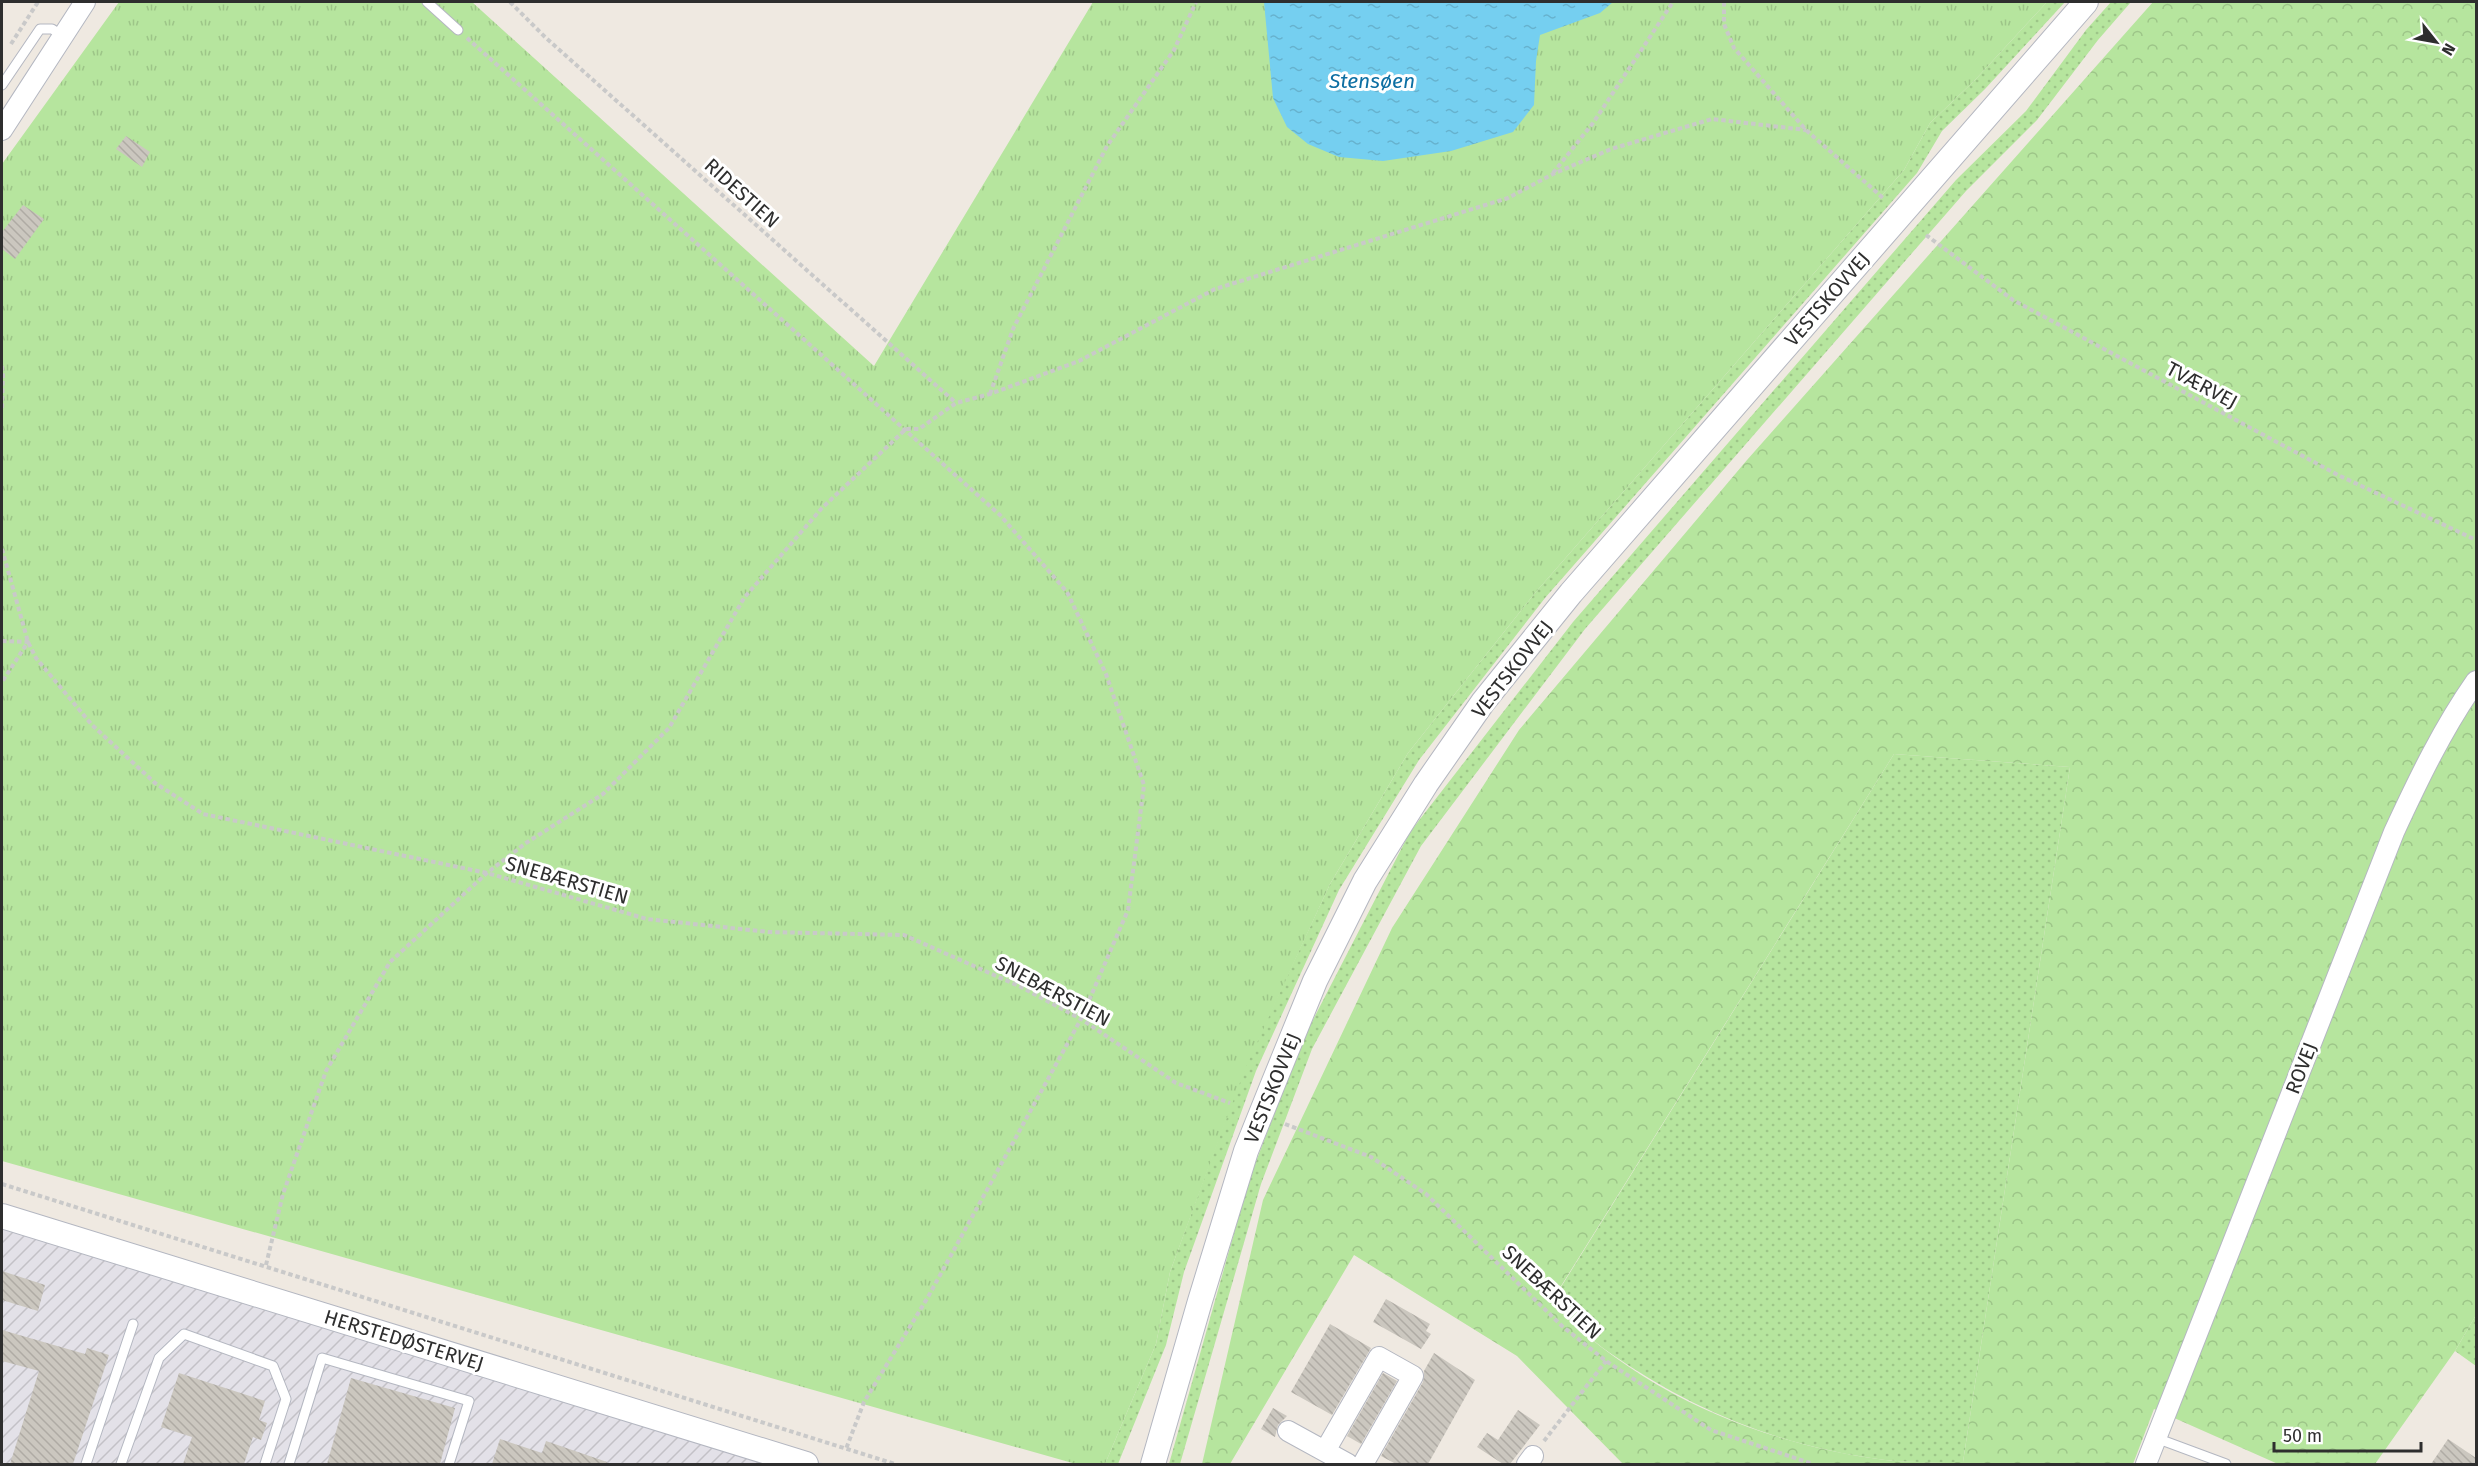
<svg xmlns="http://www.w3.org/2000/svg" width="2478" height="1466" viewBox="0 0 2478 1466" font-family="'Fira Sans',sans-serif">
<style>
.industrial{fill:url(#industrial-furrows)}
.grass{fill:url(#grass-dots)}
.forest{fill:url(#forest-crowns);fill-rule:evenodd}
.park{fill:url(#park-tufts)}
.water{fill:url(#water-ripples)}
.building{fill:url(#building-back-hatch)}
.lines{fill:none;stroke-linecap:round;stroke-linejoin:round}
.service-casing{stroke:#b4b7c1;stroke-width:11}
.minor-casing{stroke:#b4b7c1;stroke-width:22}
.tertiary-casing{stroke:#b4b7c1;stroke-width:26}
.path{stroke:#c9c9c9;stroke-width:4;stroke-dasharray:4.5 3;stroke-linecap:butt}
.service{stroke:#fff;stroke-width:9}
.minor{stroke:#fff;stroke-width:20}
.tertiary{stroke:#fff;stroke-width:24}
.labels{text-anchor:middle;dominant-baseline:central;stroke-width:6;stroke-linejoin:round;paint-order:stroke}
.street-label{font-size:20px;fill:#2e2e2e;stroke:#fff}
.water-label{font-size:21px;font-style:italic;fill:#0d6fa3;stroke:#fff}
</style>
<defs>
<pattern id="industrial-furrows" width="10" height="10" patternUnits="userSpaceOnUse" patternTransform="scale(1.5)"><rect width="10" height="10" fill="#e3e1e8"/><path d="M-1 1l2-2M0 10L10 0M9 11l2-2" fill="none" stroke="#c3c1c7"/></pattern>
<pattern id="grass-dots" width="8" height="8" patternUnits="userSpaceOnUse" patternTransform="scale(1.5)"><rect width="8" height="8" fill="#b6e59e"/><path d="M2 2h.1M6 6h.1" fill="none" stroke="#9dc588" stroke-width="1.8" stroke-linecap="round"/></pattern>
<pattern id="forest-crowns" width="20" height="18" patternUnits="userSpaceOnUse" patternTransform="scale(1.5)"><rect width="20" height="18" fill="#b6e59e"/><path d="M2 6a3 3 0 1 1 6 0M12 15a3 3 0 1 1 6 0" fill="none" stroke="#9dc588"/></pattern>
<pattern id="park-tufts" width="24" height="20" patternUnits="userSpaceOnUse" patternTransform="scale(1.5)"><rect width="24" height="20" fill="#b6e59e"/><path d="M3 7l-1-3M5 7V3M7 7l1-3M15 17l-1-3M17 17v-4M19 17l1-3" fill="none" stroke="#9dc588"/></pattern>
<pattern id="water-ripples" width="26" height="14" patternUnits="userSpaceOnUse" patternTransform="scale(1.5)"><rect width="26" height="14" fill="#75cff0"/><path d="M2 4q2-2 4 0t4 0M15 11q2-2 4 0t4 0" fill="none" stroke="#66b2ce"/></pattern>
<pattern id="building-back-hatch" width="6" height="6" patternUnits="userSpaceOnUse" patternTransform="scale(1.5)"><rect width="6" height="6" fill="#cbc7bf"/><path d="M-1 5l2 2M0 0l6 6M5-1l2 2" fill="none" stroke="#afaba4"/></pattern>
</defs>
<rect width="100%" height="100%" fill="#efe9e1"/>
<path class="industrial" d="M2,1218L826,1464H2Z"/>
<path class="grass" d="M2047,2H2065L1985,89L1942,131L1917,173L1545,598L1419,760L1339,890L1256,1071L1184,1272L1166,1345L1118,1464H1105L1156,1344L1170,1272L1244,1069L1330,884L1408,753L1535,593L1904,170L1930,123L1975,80Z
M2111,2H2131L2098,40L2037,120L1966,191L1585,629L1421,846L1312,1049L1261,1184L1180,1464H1169L1249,1180L1301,1043L1410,832L1573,622L1956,180L2026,111L2086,30Z
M1894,754L2070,767L1963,1462C1937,1462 1911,1463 1885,1460C1783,1447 1695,1412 1610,1353C1589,1339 1571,1319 1551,1303Z
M2476,1315V1366L2455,1351Z"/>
<path class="forest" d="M2153,2H2476V1315L2455,1351L2375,1464H2278L2154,1409L2133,1464H1623L1517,1356L1354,1255L1230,1464H1202L1263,1200L1392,928L1519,730L1747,460ZM1894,754L2070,767L1963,1462C1937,1462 1910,1463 1885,1460C1761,1444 1639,1393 1551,1302Z"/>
<path class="park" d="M119,2H472L874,366L1093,2H2047L1975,80L1930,123L1904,170L1535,593L1408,753L1330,884L1245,1069L1170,1272L1156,1344L1105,1464H1076L2,1161V164Z"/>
<path class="water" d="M1264,2H1613L1600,13L1540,35L1536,61L1534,105L1513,132L1451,151L1383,161L1339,157L1308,144L1287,127L1273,98Z"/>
<path class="building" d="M126,136L150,152L142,167L116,149Z
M23,205L44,219L15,259L2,249V232Z
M2,1271L45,1285L38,1311L2,1300Z
M1386,1299L1430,1324L1426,1331L1431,1334L1421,1349L1373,1322Z
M1330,1324L1371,1348L1332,1415L1291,1392Z
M2,1330L85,1354L87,1348L109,1355L73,1464H10L39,1371L2,1361Z
M1434,1353L1475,1380L1428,1464H1396L1381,1456L1423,1382L1424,1371Z
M179,1373L265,1401L259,1420L267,1423L261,1440L253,1437L244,1464H183L192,1437L161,1427Z
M1383,1373L1397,1381L1361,1444L1347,1436Z
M351,1378L455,1408L440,1464H327Z
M1273,1408L1287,1416L1278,1425L1275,1437L1261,1429Z
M1518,1410L1540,1425L1510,1464H1503L1477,1447L1487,1433L1498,1440Z
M500,1439L542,1453L546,1441L607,1462V1464H492Z
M2448,1439L2476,1458V1464H2431Z"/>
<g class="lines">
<defs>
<path id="service" d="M427,2L458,30
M2,85L40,29H52L63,36
M2156,1438L2226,1464
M86,1464L133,1324
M121,1464L159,1358L184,1334L273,1366L286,1399L265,1464
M289,1464L322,1358L469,1401L449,1464"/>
<path id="minor" d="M2,130L85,2
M1288,1431L1348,1464
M1325,1451L1379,1357L1413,1376L1363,1464
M1527,1464L1533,1456
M2146,1464L2394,832C2418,780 2443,728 2476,681"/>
<path id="tertiary" d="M2,1216L806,1464
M1153,1464L1200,1301L1246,1151L1273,1084L1315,981L1365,881L1426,784L1483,702L1571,593L2086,2"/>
</defs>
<use href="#service" class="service-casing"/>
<use href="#minor" class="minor-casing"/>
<use href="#tertiary" class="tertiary-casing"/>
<path class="path" d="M510,2L546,38L956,403
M1724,2V24L1734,48L1806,130L1883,198
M467,38L1000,515L1067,592L1106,674L1144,785L1128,910L1081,1019L928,1297L864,1402L846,1449
M11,44L38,2
M1553,173L1593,123L1673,2
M1926,235L2013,300L2338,475L2476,540
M2,366L3,375L2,410
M990,394L1013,329L1107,146L1174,50L1196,2
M2,549L28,642L36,658L92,725L155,783L203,814L487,873L647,919L769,932L904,935L1021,987L1081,1019L1176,1083L1230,1103
M2,641L28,642L2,682
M1285,1124L1371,1157L1426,1194L1562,1326L1606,1361L1711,1430L1813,1464
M2,1184L895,1464
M266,1265L283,1194L326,1071L390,962L487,873L526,843L603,794L669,728L744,598L822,508L906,429H919L956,403L990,394L1079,361L1215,289L1508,198L1553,174L1611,149L1712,119L1806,130
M1544,1441L1606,1361"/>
<use href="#service" class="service"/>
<use href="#minor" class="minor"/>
<use href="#tertiary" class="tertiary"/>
</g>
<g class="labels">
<g class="street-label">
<text transform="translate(742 193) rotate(42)">RIDESTIEN</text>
<text transform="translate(1827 299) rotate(-49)">VESTSKOVVEJ</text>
<text transform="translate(2202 385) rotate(28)">TVÆRVEJ</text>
<text transform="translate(1512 669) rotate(-52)">VESTSKOVVEJ</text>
<text transform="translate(567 880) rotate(16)">SNEBÆRSTIEN</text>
<text transform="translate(1053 991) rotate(28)">SNEBÆRSTIEN</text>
<text transform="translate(2301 1068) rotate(-69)">ROVEJ</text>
<text transform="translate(1272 1088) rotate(-68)">VESTSKOVVEJ</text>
<text transform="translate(1552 1292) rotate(43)">SNEBÆRSTIEN</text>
<text transform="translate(404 1340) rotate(17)">HERSTEDØSTERVEJ</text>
</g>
<g class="water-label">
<text x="1372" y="81">Stensøen</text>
</g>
</g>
<rect width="2478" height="1466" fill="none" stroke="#2e2e2e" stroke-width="6"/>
<g transform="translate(2436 42) rotate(121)" stroke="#ffffff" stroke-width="4.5" paint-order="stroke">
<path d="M0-4.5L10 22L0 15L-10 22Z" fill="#2e2e2e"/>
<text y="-9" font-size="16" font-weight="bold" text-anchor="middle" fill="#2e2e2e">N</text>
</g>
<path d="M2274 1442v9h147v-9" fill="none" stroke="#2e2e2e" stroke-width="3"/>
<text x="2283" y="1442" font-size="18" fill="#2e2e2e" stroke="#ffffff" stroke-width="4.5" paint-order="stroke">50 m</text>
</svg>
